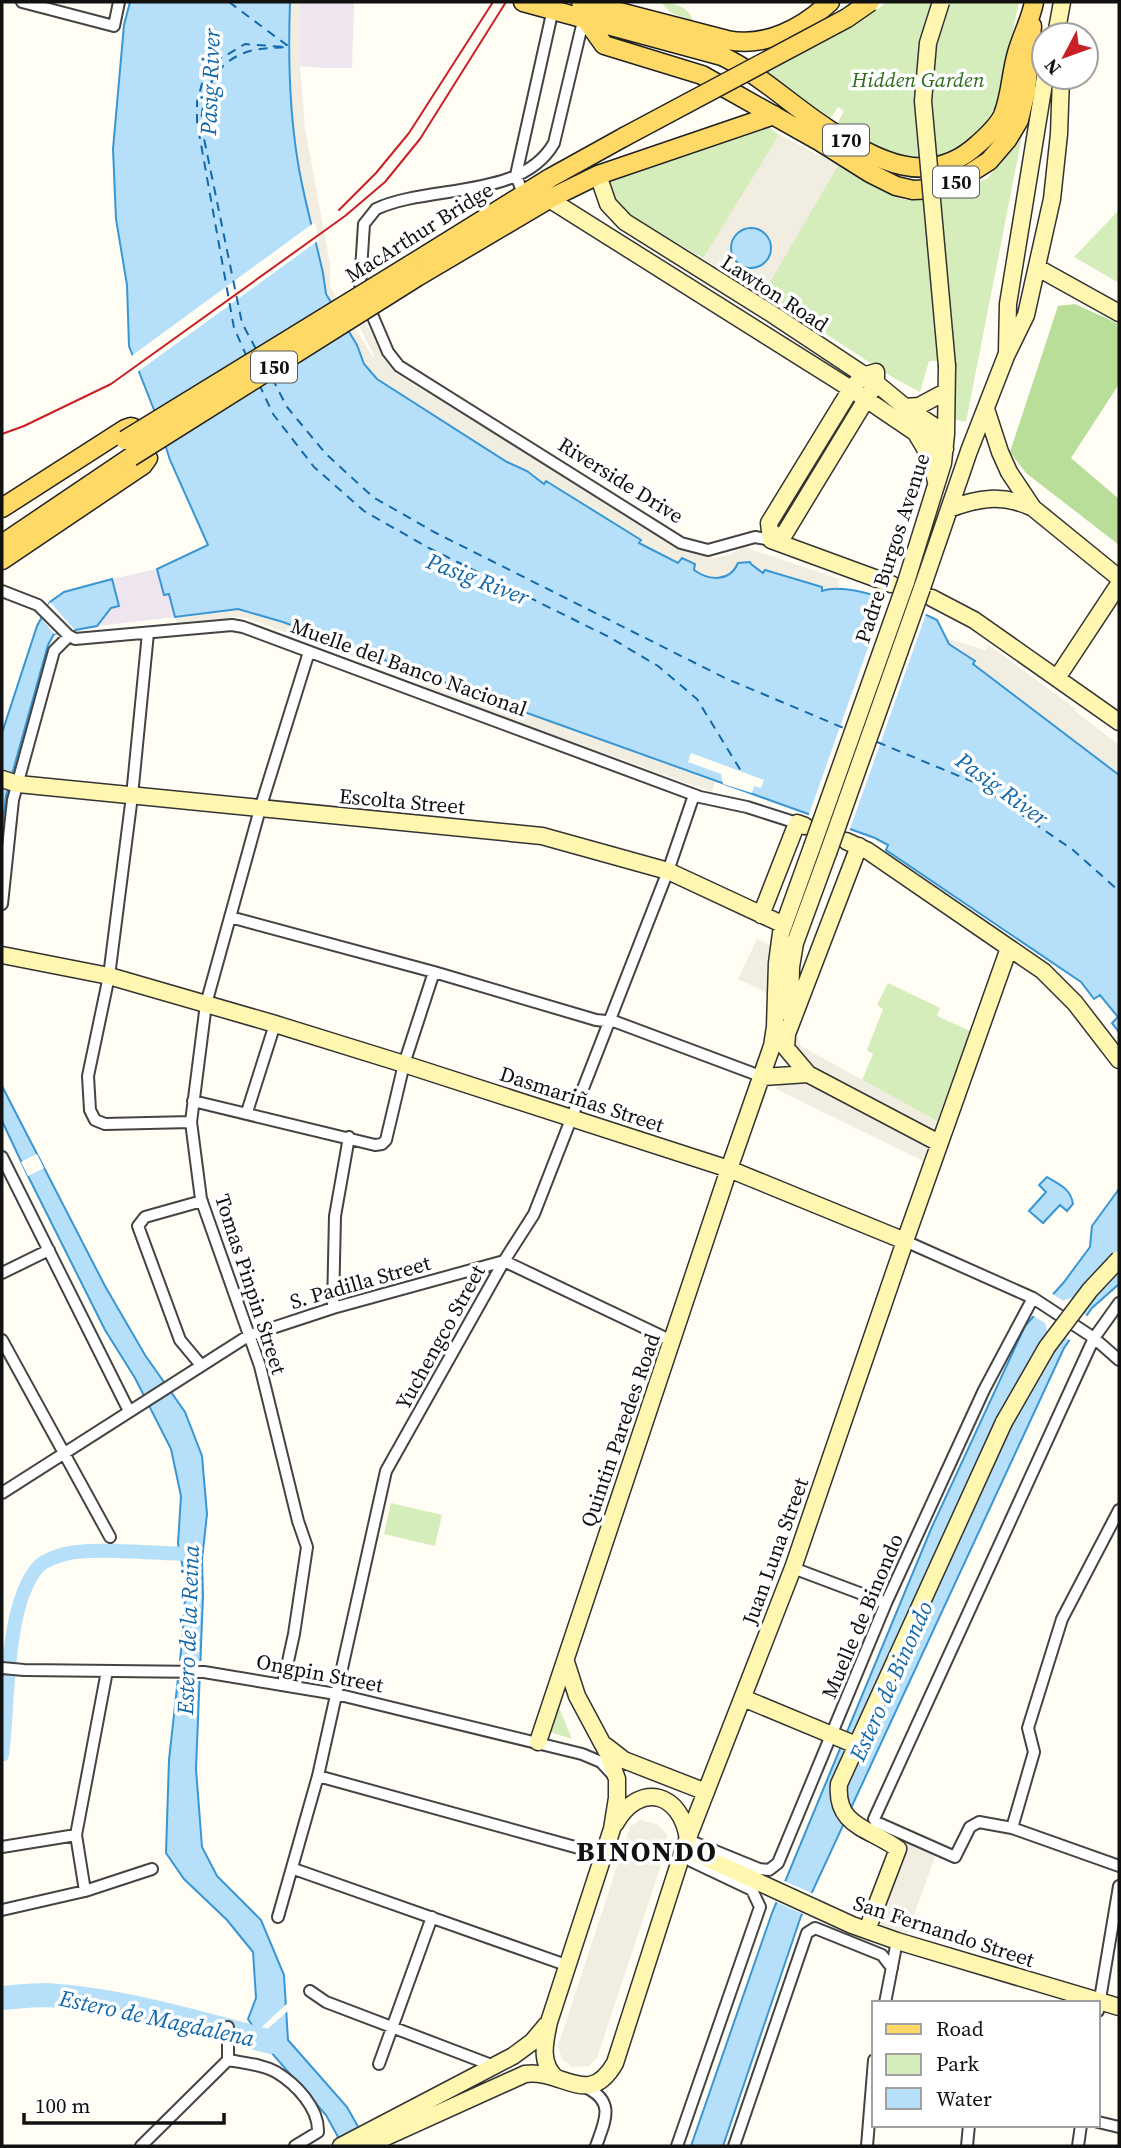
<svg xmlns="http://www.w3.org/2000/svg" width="1121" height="2148" viewBox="0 0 1121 2148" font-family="'Source Serif 4',serif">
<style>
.industrial{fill:#eee5ef}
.green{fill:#d5ecbb}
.forest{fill:#b8de99}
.plaza{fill:#f1ede1}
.water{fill:#b6e0f9;stroke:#3996d4;stroke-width:2}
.pier{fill:#fffdf4}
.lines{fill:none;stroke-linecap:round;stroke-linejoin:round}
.canal{stroke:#b6e0f9;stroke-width:14}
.river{stroke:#b6e0f9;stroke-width:24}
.ferry{stroke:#1268aa;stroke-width:2;stroke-dasharray:9 7;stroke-linecap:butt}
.street-casing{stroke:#444;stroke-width:14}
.secondary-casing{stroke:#333;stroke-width:19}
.primary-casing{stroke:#222;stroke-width:21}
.street{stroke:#fff;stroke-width:10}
.secondary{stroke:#fff6af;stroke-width:16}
.primary{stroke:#fed965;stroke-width:18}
.tram{stroke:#c92028;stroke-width:2}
.secondary-bridge-casing{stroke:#333;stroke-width:19;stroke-linecap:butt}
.primary-bridge-casing{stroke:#222;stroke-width:21;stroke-linecap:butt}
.secondary-bridge{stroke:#fff6af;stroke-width:16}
.primary-bridge{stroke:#fed965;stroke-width:18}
.labels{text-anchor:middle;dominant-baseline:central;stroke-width:7;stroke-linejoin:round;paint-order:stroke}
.shield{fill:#fff;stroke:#585858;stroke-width:2}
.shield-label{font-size:19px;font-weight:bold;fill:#111}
.park-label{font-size:21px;font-style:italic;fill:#2d6d1c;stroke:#fff}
.street-label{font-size:21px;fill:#111;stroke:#fff}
.water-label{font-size:23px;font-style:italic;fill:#1268aa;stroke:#fff}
.district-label{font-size:28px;font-weight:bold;letter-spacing:2px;fill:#111;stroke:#fff}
</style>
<rect width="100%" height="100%" fill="#fffdf4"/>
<path class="industrial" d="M290,2H354L352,68H323L288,65Z
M157,569L164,594H169L175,617L97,626L111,608L119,606L112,579Z"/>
<path class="green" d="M660,2C672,2 690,7 693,21L671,13Z
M888,2H1019L997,104L983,127L957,149L934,158H901L862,140L837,124L844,111L838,107L830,119L759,75L849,27Z
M764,123L779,135L905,200L946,198L988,178L1023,131L966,422L952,419L950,361H929L920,392L892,377L766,295L631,216L611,199L606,179Z
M1119,210V283L1074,257Z
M888,983L940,1008L937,1016L970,1031L937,1121L862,1080L873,1054L867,1050L883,1009L877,1005Z
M391,1503L442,1515L435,1546L384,1534Z
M558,1705L572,1739L550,1732Z"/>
<path class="forest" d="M1075,304L1119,324V384L1071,458L1119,499V545L1026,473L1010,452L1058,306Z"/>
<path class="plaza" d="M290,2H300V66L305,128L330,264V287L373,357L374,356L359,326L366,322L384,359L396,374L672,543L700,552L712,558L729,555L744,547L840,579L838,588L921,630L985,650L989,645L1069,704L1076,709L1075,711L1119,745V775L973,664L974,660L959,648L821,591L764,574L751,564L738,563L735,571L724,577H705L694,570L695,564L682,558L678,563L639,543L533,475L507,462L377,379L364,364L357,345L323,288V273L298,165L290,98L288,65Z
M779,135L838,166L763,294L703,258Z
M238,609L283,622L715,782L712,792L491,712L424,686L417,680L246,618L233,617L224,620L177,625L175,617Z
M757,939L774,947L772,995L738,979Z
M797,1035L801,1046L937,1121L923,1161L776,1089Z
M640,1820L657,1824L666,1833L668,1844L597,2058L589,2066L572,2067L562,2059L558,2046L630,1827Z
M895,1836L936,1854L907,1934L863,1918Z"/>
<path class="water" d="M130,2H290C288,56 289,109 298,163C304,200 315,237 323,273L326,294L357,345L364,364L377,379L507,462L527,471L544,484L546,481L641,540L639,543L678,563L682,558L695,564L694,570C709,581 730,582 738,563L750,562L751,564L763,573L765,570L822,587V591C849,581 911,607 937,620L949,644L975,661L973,664L1119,775V1032L1112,1023L1118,1017L1100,995L1094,999L1081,982L886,850L888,845L875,838L505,705L283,622L238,609L175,617L169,594L164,595L157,569L208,545L170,460L154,410L129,346L127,285L116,219L113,149L124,25Z
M731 248a20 20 0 1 1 40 0a20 20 0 1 1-40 0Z
M112,579L119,606L111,608L97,626L54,634L48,645L6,796L2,829V733L37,626L50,602L64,592Z
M2,1086L105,1286L145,1355L185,1412L202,1456L207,1514L202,1560L203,1596L196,1769L202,1847L217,1876L261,1920L284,1975L288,2040L347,2107L369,2146H343L326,2115L269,2050L248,2019L256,1998L253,1952L227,1920L184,1879L166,1853L169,1760L182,1642L186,1583L178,1544L181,1496L171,1449L135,1378L105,1330L28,1176L2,1121Z
M1047,1177C1059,1184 1071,1189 1073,1204L1067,1211L1060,1205L1043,1223L1029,1211L1046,1192L1039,1185Z
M1119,1189V1284L1092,1308L1064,1348L801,1916L723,2146H691L772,1913L931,1529L1025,1326L1064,1282L1090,1247L1092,1226Z"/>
<path class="pier" d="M315,222L319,240L136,373L130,357Z
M886,597L927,611L849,832L808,817Z
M50,602L72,627L75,630L54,634L41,618Z
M691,753L764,780L761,788L754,786L752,793L723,784L721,774L688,762Z
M37,1154L44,1168L28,1176L21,1162Z
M1050,1292L1063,1301L1070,1298L1077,1299L1084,1310V1314L1090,1318L1073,1342L1065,1337L1062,1339L1048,1335L1045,1323L1032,1315Z
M178,1661H204L203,1681L176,1680Z
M782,1880L814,1894L805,1915L774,1901Z
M289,2002V2010L257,2038L254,2034Z"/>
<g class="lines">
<path class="canal" d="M2,1755C9,1705 4,1606 38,1567C42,1562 55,1557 61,1555C89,1546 157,1554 190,1554"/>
<path class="river" d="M2,1998C16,1997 31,1995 45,1995C120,1999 198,2023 271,2042"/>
<path class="ferry" d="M229,2L288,46
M256,349L242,323L201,124C203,91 215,61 250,51C262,48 276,48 289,47
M247,357L234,328L197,122V102L203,80L220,59L245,44L284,47
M272,378L287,407L326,454L373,497L434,532L725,678L846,729
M259,384L273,414L314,467L364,511L427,547L609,637L658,666L697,699L741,771
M877,742L976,783L1073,850L1119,891"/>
<defs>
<path id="street" d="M22,2L114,26L119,2
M523,194L516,175L553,9
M360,285L364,224L376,209C429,184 522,200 554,143L584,17
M373,317L388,352L399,366L681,543L708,550L755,537L771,540
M2,591L38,605L68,635L75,639L232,625L243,627L700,797L747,807L797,823
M148,633L132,796L109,976L88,1076L90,1110L95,1120L105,1124L191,1122
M2,904L13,800L54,651L69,636
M230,917L434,972L596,1020L616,1022L763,1077
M193,1101L375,1145L382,1144L386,1140L404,1064L434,972
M247,1112L275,1024
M2,1157L129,1411
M905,1241L1033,1298L1094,1338L1119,1360
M2,1273L49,1250
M1119,1303L1094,1338L874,1819L876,1822L955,1857L970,1827L979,1822L1012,1828L1119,1866
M333,1308L335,1216L349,1137
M2,1340L110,1537
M200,1364L180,1340L138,1226L145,1217L202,1201
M2,1493L248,1336L333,1308L504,1261L672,1341
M793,1568L886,1603
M2,1668L24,1670L204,1672L336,1694L582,1754L601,1762L613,1775
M283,1684L294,1634L307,1547L298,1521L260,1366L201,1199L191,1122L206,1004L260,809L309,652
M318,1776L604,1855
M1012,1828L1034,1752L1028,1728L1062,1619L1119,1510
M688,1840L759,1869L769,1870L778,1863L886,1603L984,1390L1033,1298
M2,1847L76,1835
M294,1869L566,1965
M85,1891L76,1835L107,1671
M2,1910L85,1891L152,1869
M278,1917L318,1776L386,1471L504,1261L534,1214L668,871L694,795
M310,1991L326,2002L494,2066
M885,2003L897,1941
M1098,2011L1119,1886
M228,2060C244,2063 261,2064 276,2072C296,2084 319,2108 318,2132L295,2146
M228,2060V2027
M379,2064L432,1917
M585,2087C616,2101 605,2121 596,2146
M1098,2122L1119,2127
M141,2146L228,2060
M677,2146L760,1907L752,1890L691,1861L686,1856L684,1848
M734,2146L807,1933L815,1928L882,1955L892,1968
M867,2146L874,2060
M967,2146L969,2125
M1078,2146L1081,2125"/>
<path id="secondary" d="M1056,35L1062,2
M598,175L608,204L625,222L772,314L876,383L905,407L946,434
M549,199L851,389L916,433L945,449
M1038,268L1119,313
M1007,351L1008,304L1045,77
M876,372V383L785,533L771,540L769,523L851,389L863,376Z
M905,407L919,406L945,392
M986,409L1000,452L1009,472L1033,508L1119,578
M917,435C927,450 933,463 936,482
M949,509C978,498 1002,494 1031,507
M771,540L891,584
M906,582L943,463L946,434L947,366
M922,588L969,451L1006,356L1026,315L1052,199L1059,134L1061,77
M932,598L974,620L1119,722
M1057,678L1119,584
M2,779L18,784L542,836L668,871L784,925
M846,841L868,851L1043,971L1075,1003L1119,1060
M859,846L787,1034L786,1048L808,1074L939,1143
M761,915L797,823L805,826
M2,955L109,976L275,1024L404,1064L729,1169L905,1241
M790,1015L791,967L795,943L828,853
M763,1077L808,1074
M743,1698L856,1745
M538,1742L729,1169L772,1046L775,1027L777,963L781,933L812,847
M606,1746L624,1760L706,1792
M615,1824C640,1780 682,1793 688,1840
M684,1848L852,1925L897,1941L1119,2007
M867,1930L898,1849C870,1828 835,1827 839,1784L1004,1422
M556,2078C539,2063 545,2041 549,2022L612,1829L617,1798V1779L608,1754L577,1696L566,1662
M341,2146L513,2056L532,2042L547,2024
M366,2146L525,2074C563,2069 589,2109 615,2063L684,1848L793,1568L905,1241L1009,948"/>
<path id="primary" d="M523,2L722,56C761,75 792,106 828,129C876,160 929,190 978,144C987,136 998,126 1003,115C1011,95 1011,73 1017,53C1022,35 1031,19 1034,2
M581,2L727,40C765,48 803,28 830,2
M584,17L604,45L702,75L819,141L870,173L896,186L913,190L934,189L953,184L989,161L1007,140L1019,120L1026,91L1032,26
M410,265L550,178L624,137
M417,277L549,199L598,175L774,115
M2,508L125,429L131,427L134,428
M2,544L131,457
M2,560L143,465L148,458"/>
</defs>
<use href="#street" class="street-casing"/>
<use href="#secondary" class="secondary-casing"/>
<use href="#primary" class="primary-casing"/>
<use href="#street" class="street"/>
<use href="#secondary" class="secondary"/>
<use href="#primary" class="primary"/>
<path class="tram" d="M339,210L376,173L409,133L493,2
M2,434L24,426L111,384L345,216L385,182L420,139L506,2"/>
<defs>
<path id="secondary-bridge" d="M941,2L928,43L923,101L947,366
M812,847L906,582
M828,853L922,588
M1004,1422L1047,1347L1090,1290L1119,1259"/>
<path id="primary-bridge" d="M624,137L847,18L870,2
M125,440L410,265
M131,457L417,277"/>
</defs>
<use href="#secondary-bridge" class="secondary-bridge-casing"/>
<use href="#primary-bridge" class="primary-bridge-casing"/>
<use href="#secondary-bridge" class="secondary-bridge"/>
<use href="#primary-bridge" class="primary-bridge"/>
</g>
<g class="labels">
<g class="shield">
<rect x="823" y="124.5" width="46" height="31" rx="5"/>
<rect x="933" y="166.5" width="46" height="31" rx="5"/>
<rect x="251" y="351.5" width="46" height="31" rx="5"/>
</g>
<g class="shield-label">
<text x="846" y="140">170</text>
<text x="956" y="182">150</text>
<text x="274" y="367">150</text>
</g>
<g class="park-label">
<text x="918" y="79">Hidden Garden</text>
</g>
<g class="street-label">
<text transform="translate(419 232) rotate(-32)">MacArthur Bridge</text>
<text transform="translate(775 293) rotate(33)">Lawton Road</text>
<text transform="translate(621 480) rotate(32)">Riverside Drive</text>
<text transform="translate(892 548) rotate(-72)">Padre Burgos Avenue</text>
<text transform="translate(409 667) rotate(20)">Muelle del Banco Nacional</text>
<text transform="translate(402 801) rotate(5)">Escolta Street</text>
<text transform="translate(582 1099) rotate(18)">Dasmariñas Street</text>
<text transform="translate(360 1282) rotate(-16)">S. Padilla Street</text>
<text transform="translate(251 1284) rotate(72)">Tomas Pinpin Street</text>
<text transform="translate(440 1337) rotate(-61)">Yuchengco Street</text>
<text transform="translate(620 1430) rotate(-71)">Quintin Paredes Road</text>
<text transform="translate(775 1551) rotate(-70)">Juan Luna Street</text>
<text transform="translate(862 1616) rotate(-67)">Muelle de Binondo</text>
<text transform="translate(320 1673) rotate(11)">Ongpin Street</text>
<text transform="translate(944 1931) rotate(18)">San Fernando Street</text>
</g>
<g class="water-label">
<text transform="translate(210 82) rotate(-88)">Pasig River</text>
<text transform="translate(478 579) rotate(21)">Pasig River</text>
<text transform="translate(1002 789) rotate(36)">Pasig River</text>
<text transform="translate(188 1630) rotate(-88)">Estero de la Reina</text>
<text transform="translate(891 1681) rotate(-66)">Estero de Binondo</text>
<text transform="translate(157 2018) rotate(12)">Estero de Magdalena</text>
</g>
<g class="district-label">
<text x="647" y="1851">BINONDO</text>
</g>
</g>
<rect width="1121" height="2148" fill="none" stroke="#111111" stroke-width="7"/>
<rect x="872" y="2001" width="228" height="126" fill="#ffffff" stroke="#a0a0a0" stroke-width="2"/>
<rect x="886" y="2024" width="35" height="10" fill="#fed965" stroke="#a0a0a0" stroke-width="2"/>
<text x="936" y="2036" font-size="21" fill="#111111">Road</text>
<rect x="886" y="2054" width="35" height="21" fill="#d5ecbb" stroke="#a0a0a0" stroke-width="2"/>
<text x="936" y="2071" font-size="21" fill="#111111">Park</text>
<rect x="886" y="2088" width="35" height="21" fill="#b6e0f9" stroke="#a0a0a0" stroke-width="2"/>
<text x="936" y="2106" font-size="21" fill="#111111">Water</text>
<g transform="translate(1065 56) rotate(229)"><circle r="33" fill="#ffffff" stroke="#a0a0a0" stroke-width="2"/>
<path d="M0-5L12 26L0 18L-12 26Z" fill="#c92028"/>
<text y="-10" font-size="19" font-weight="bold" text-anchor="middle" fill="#111111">N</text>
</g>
<path d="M24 2113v10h200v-10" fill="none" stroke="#111111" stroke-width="3.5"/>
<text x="35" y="2113" font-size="21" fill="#111111" stroke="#ffffff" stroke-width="5" paint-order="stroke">100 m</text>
</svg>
